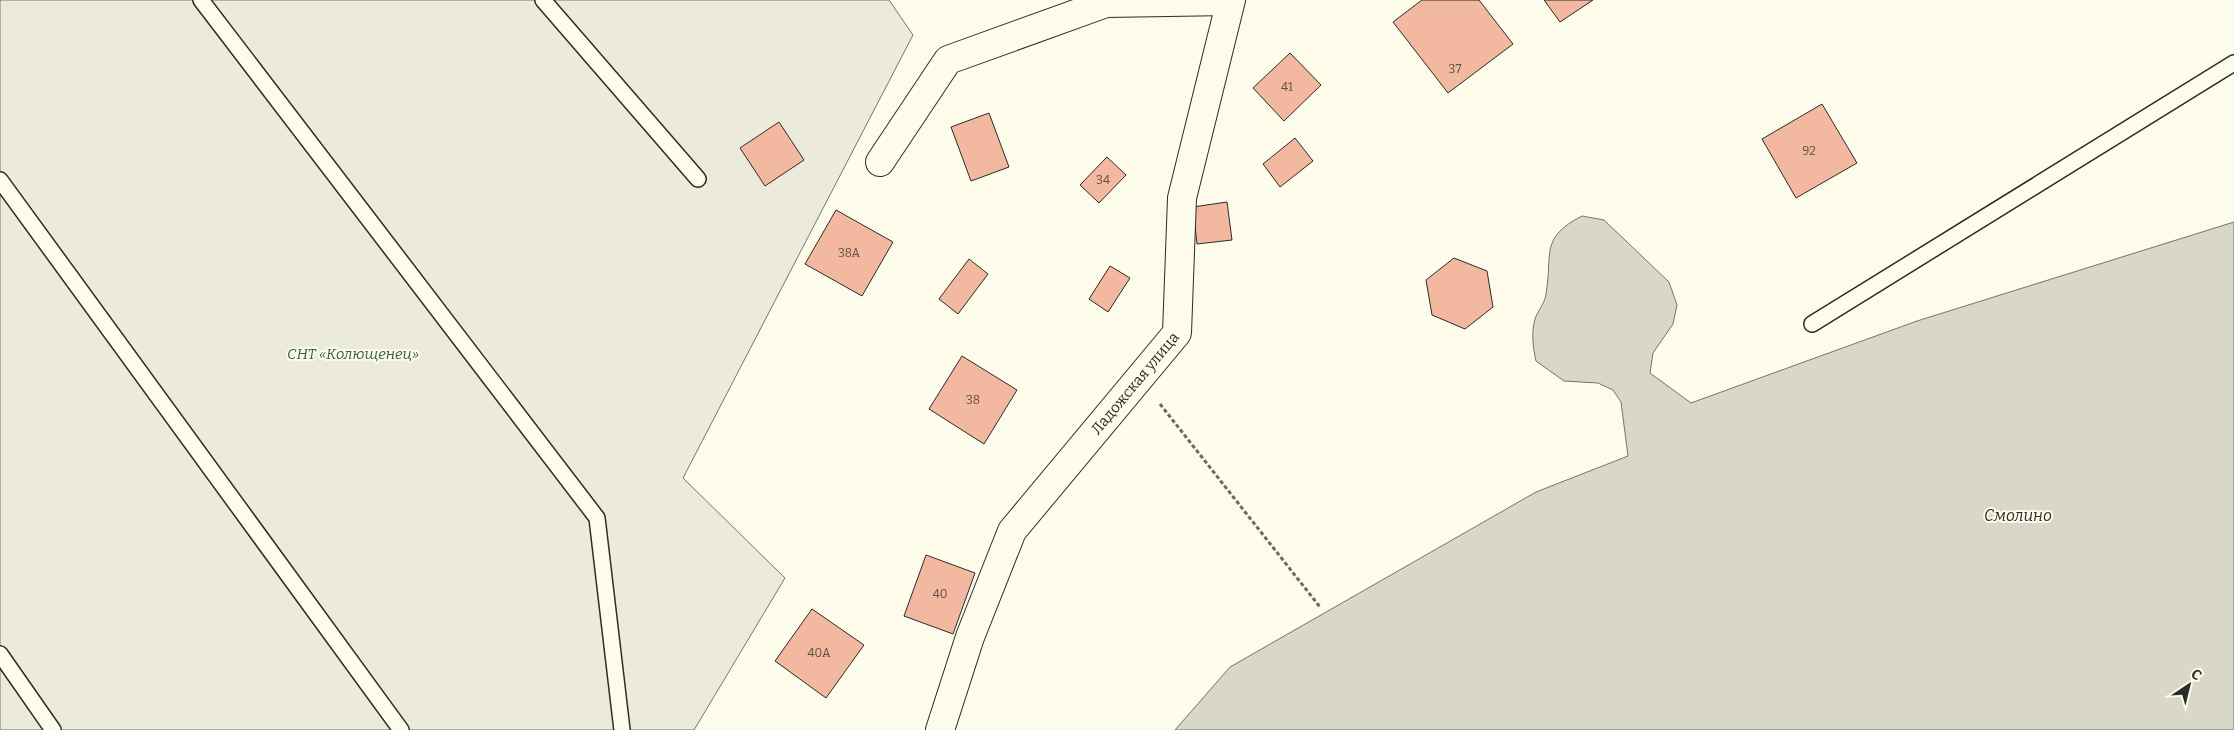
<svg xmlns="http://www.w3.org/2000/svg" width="2234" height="730" viewBox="0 0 2234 730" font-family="Bitter,serif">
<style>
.green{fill:#ecebdb;stroke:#74746e}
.water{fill:#d8d7c9;stroke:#74746e}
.building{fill:#f2b8a0;stroke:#2b2b2b}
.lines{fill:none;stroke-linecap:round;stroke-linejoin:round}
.lane-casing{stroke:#2b2b2b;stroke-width:18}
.street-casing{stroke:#2b2b2b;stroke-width:30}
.path{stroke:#6a6964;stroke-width:3;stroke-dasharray:4 2.5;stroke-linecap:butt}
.lane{stroke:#fdfbea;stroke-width:15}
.street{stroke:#fdfbea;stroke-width:28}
.labels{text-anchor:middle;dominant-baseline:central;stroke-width:4;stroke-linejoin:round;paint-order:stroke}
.number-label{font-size:12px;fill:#5d4e48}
.park-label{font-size:15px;font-style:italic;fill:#34623c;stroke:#fdfbea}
.street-label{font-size:15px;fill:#2b2b2b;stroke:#fdfbea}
.water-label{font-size:16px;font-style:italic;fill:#2b2b2b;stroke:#fdfbea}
</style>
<rect width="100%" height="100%" fill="#fdfbea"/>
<path class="green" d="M0,0H889L913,35L683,478L785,578L694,730H0Z"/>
<path class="water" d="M1582,216L1604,220L1669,282L1677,305L1673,324L1653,353L1650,373L1691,403L1917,321L2234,222V730H1175L1230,667L1536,492L1628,456L1621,402L1613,390L1598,383L1564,381L1536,361C1533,347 1531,333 1535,319C1538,310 1545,303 1546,294C1553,254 1539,238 1582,216Z"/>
<path class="building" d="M1422,0H1479L1513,44L1448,93L1393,22Z
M1544,0H1593L1560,22Z
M1290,53L1321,85L1284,121L1253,88Z
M1822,104L1857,163L1796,198L1762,139Z
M989,113L1009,167L971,181L951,127Z
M779,122L804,160L765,186L740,148Z
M1295,138L1313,161L1280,187L1263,164Z
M1107,157L1126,175L1099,203L1080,185Z
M1227,202L1232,240L1197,244L1193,207Z
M836,210L893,242L862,296L805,264Z
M1454,258L1487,271L1493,307L1465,329L1432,315L1426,280Z
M969,259L988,274L958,314L939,299Z
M1110,266L1130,278L1108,312L1089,299Z
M962,356L1017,390L984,444L929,409Z
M926,555L975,573L953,634L904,616Z
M812,609L864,645L826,698L775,661Z"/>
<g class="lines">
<defs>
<path id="lane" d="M201,0L597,518L622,730
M543,0L698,179
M0,180L401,730
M1812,324L2234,63
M0,654L53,730"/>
<g id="street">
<path d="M880,162L948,60L1106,3L1230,1"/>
<path id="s1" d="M940,730L970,637L1012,531L1177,333L1182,198L1231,0"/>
</g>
</defs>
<use href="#lane" class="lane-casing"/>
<use href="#street" class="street-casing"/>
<path class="path" d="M1160,404L1320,607"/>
<use href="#lane" class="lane"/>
<use href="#street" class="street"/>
</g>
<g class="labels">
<g class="number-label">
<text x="1455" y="69">37</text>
<text x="1287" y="87">41</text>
<text x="1809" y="151">92</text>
<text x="1103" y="180">34</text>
<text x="849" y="253">38А</text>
<text x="973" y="400">38</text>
<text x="940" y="594">40</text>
<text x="819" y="653">40А</text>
</g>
<g class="park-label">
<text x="353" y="354">СНТ «Колющенец»</text>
</g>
<g class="street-label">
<text stroke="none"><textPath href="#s1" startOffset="404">Ладожская улица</textPath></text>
</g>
<g class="water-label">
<text x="2018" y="515">Смолино</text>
</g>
</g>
<g transform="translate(2189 685) rotate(35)" stroke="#fdfbea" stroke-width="4" paint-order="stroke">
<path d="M0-4L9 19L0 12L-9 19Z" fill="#2b2b2b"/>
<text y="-8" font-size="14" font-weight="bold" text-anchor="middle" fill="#2b2b2b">С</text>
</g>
</svg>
